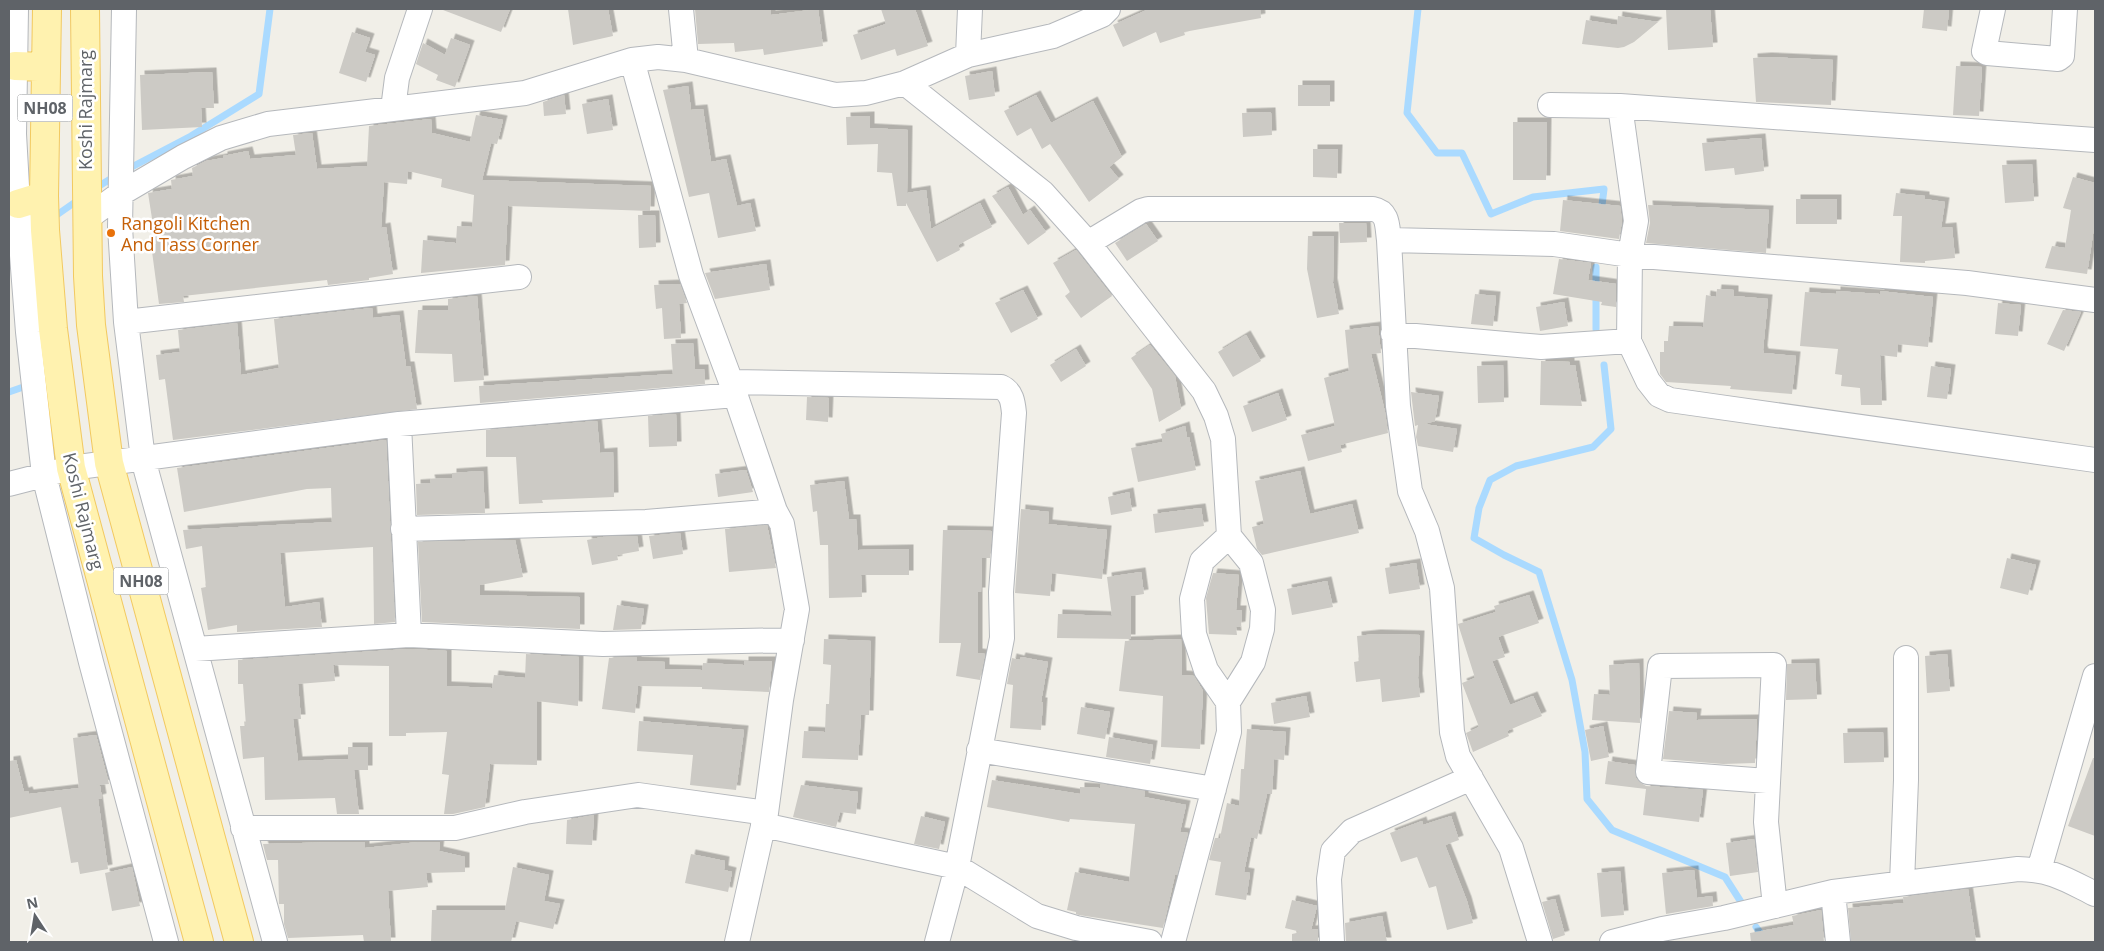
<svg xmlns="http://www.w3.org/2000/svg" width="2104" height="951" viewBox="0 0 2104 951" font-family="'Open Sans',sans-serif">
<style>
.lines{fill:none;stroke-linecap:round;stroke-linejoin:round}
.stream{stroke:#aadaff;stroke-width:7}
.building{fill:#cccac5;filter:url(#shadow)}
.minor-casing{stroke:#b5b8bc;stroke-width:26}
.major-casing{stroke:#f2c960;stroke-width:30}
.minor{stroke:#fff;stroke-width:24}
.major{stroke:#fff2af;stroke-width:28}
.food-dot{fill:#e8710a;stroke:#fff;stroke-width:2}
.labels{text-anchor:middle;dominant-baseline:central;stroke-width:5;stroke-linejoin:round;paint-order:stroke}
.shield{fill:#fff;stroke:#8f9295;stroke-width:1}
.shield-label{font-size:16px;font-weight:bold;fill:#5f6368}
.street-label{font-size:18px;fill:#5f6368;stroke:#fff}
.food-label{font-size:18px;fill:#c56008;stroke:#fff;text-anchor:start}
</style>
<defs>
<filter id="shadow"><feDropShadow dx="4.5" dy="-4.5" stdDeviation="0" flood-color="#0004"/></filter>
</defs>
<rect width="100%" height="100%" fill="#f1efe8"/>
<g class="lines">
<path class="stream" d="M1418,9L1407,113L1437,153H1462L1491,214L1533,197L1604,189L1601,213
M126,170L191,136L259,94L270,9
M94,189L117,175
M51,219L81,198
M1596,329V267
M1604,365L1611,429L1593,447L1516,466L1490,480L1479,508L1474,538L1504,555L1539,572L1572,680L1585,752L1587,799L1612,830L1725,877L1741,902
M9,392L29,385
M1756,927L1767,942"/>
</g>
<path class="building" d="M443,9H510L501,32L443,10Z
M568,9H608L613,36L573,45Z
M695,9H771V15L818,9L823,46L764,55L763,49L735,52L734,43L698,44Z
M881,9H915L928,46L897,56L895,49L861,60L853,35L886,24Z
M1149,9H1260L1261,18L1184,32L1185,35L1160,43L1156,32L1123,47L1113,25Z
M1666,9H1710L1713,47L1668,50Z
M1924,9H1949L1947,31L1922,28Z
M1618,16L1658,22L1634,42L1624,47L1618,48L1582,44L1586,20L1617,25Z
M352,32L370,38L365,52L375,55L366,82L339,73Z
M451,38L470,45L455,87L436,80L438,75L416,64L423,43L445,55Z
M1767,57L1833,60L1831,105L1756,102L1753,58Z
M1956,66L1982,67L1979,116L1953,115Z
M992,71L995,96L969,100L965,76Z
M212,72L214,108H201L202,127L142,130L140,75Z
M1298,85H1330V106H1298Z
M688,86L691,110L703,109L711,162L726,159L737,206L750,203L756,231L718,238L709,193L689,197L663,90Z
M564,95L566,114L544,116L543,102Z
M1036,95L1051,123L1093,101L1122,157L1109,167L1119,179L1089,202L1050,144L1042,149L1031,128L1017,136L1004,111Z
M608,99L613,130L587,134L582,104Z
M1271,112L1272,135L1243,137L1242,113Z
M476,115L503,120L497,144L491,143L482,180L651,186L650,211L508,206L505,265L421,273L423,240L456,243L457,226L472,227L474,195L441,187L442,179L408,171L407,184L384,182L381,228L386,227L393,274L369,278V280L328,285L327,280L183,296L184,302L159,304L151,244H156L148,193L172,189L171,180L193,176L192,168L206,161L223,158V156L248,151L250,159L296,155L293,135L312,133L317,169L367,166L369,126L431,119L432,133L470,142Z
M870,116V128L908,130L907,193L926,190L931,229L980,203L992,227L958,245L960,250L937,262L906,203V206H897L892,173L877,172L878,144L847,145L846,117Z
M1513,122H1547L1546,180H1513Z
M1761,138L1764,171L1735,175L1734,168L1705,171L1702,143Z
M1313,149H1338L1337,178L1313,177Z
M2032,164L2034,201L2005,203L2002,165Z
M2073,177L2095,183V221L2087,274L2045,268L2052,246L2065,248L2071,210L2063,208Z
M1008,187L1023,215L1030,210L1046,232L1028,245L992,196Z
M1896,193L1925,196V199L1945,202L1941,228L1952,227L1955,258L1925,261V263L1900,262L1902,216H1893Z
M1796,199H1837V224H1796Z
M1563,200L1620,206L1622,221L1619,239L1560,231Z
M1648,205L1769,210L1766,253L1646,243L1650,223Z
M638,215H655L656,247L639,248Z
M1339,223H1366L1367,242L1340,243Z
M1146,224L1158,241L1127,261L1115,243Z
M1308,236H1334L1333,283L1339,314L1317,318L1307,269Z
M1076,250L1112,296L1081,318L1065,296L1070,292L1053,263Z
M1559,259L1591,263L1588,280L1616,284V307L1601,305L1602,302L1553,294Z
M766,264L770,290L715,299L705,273Z
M680,284L687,303L679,304L681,338L664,339L662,308L656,309L654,285Z
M1717,289L1734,290V296L1768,299L1763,350L1764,353L1796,356L1792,394L1730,389L1731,386L1666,382L1660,374V352H1664V341H1668L1669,326L1703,327L1706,295L1716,297Z
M1023,290L1038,319L1011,333L995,303Z
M1836,291L1880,294V291L1933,297L1928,347L1898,344L1897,357L1880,355L1882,405H1861L1860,388L1841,386L1842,375L1835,374L1838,349L1800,346L1805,292L1836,294Z
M1475,294L1496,296L1493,326L1471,324Z
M477,296L484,380L454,382L452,354L415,353L418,310H448V299Z
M1564,302L1568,326L1540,331L1536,307Z
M1998,303L2021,305L2018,336L1995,334Z
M372,308L373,318L399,315L406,366H410L417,409L173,440L165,379L159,380L156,355L180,352L178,330L237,323L241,375L279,368L274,319Z
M2063,310L2081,312L2064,351L2047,344Z
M1378,326L1381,353L1371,354L1385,412L1388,433L1340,445L1342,452L1308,461L1301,435L1335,426L1324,378L1349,371L1345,330Z
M1246,335L1261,361L1233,377L1218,352Z
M693,343L695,369H704L705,384L480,403L479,386L673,374L671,344Z
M1150,345L1175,376L1181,409L1159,422L1152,389L1131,358Z
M1076,349L1086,366L1061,382L1050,365Z
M1541,361L1570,362V365H1575L1582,406L1540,405Z
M1503,365L1504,402L1478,403L1477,366Z
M1931,366L1951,369L1947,399L1927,397Z
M1411,392L1439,396L1435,421L1424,424L1457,429L1453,452L1418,446L1416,437L1418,425L1415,426Z
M1278,393L1287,420L1252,432L1243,406Z
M807,397L829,398L828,422L806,420Z
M676,414L677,446L649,447L648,416Z
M597,421L600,453L613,452L614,497L542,500L543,503L519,504L516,457H486V430Z
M1185,426L1187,437H1189L1196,470L1138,482L1131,448L1163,442L1161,434Z
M386,440L395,622L374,624L373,547L280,553L285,607L319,602L322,627L237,632V625L208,630L201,588L206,587L202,546L186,549L183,530L332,522L331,488L307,489L184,512L177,468Z
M746,470L753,492L718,497L715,474Z
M483,471L485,513L417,515L416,484L431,483L430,479L452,478V473Z
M1300,471L1310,514L1352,504L1359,533L1262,555L1257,549L1252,527L1264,524L1255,481Z
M844,481L849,519H856L858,550L909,549V575H861L862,597L829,598L828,545H820L817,511L813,512L810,485Z
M1129,492L1132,511L1111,515L1108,497Z
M1201,508L1204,526L1155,533L1153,514Z
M1021,509L1049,512L1048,524L1107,530L1102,579L1052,573L1050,596L1015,593Z
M767,525L776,568L729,572L725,529Z
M943,530L992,531L990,558H982L981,592H978V653L985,654L980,680L956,676L961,643H939Z
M680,533L683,554L653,559L649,536Z
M637,536L639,551L617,555L618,560L592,565L587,540L602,537Z
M515,540L523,577L480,585V595L580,597V629L422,622L418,542Z
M2007,558L2036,565L2028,595L2000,588Z
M1416,563L1420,589L1389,594L1385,568Z
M1141,572L1144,594L1131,596V639L1057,638L1058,614L1112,616L1107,577Z
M1213,573L1239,575L1236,610H1242L1241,626L1236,627L1237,635L1209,634L1206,598Z
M1327,581L1333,607L1292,615L1287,589Z
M1529,595L1539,623L1498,637L1505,657L1492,661L1510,705L1533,696L1542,716L1507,731L1509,736L1473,752L1466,733L1479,727L1462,683L1475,678L1458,624L1496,612L1494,606Z
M617,605L644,609L641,629L613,630Z
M1376,634L1420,635L1418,678L1420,697L1382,702L1380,679L1356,682L1354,662L1359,661L1357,636Z
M824,639L871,641L869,715H861L858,760L802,758L804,731L825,732L826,704H829L831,665L823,664Z
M1181,639L1182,675L1194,676L1203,691L1200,749L1161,747L1163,696L1119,691L1125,641Z
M409,649L447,651V686L492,688L494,675L525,678L526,654L579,657L578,706L537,701V765L490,764L485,807L453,814H444L449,775L442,774L447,732L406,733V736H389V666L333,665L335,681L298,684L301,719H293L298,761L348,759V747H368V770H354L359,814H337L335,798L265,800L264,757L243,759L240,726H246L243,684H238V660Z
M1947,654L1950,691L1927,693L1925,656Z
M637,657V661L665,662V669L702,670L703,663L744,665V661H772L769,692L702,689V687L638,686L635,713L602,709L609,658Z
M1021,657L1048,662L1041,702H1043L1041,730L1010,728L1013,685L1007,684L1012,658L1020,660Z
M1639,663L1640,723L1592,720L1594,694L1610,695L1609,665Z
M1815,663L1817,699L1786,700L1787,664Z
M1306,696L1310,717L1274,724L1271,703Z
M1081,707L1110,712L1105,739L1077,734Z
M1669,711L1697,713L1696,720L1757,719L1755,763L1723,764L1663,759Z
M639,721L744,730L736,790L690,785L693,755L637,751Z
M1603,726L1609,757L1591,761L1585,730Z
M1247,729L1286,732L1284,760L1274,759L1272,794H1267L1257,839L1251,837L1244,872L1250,873L1246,900L1215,895L1221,862L1209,860L1215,838H1220L1227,803L1239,806L1241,769H1244Z
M1883,732L1884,762L1844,763L1843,733Z
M96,735L109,784L96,785L100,786L102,798L98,799L108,869L80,874L78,862L71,863L61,807L9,818V761L16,760L24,792L28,791L29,794L79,788L73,738Z
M1109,737L1153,745L1150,764L1106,757Z
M2093,758H2095V836L2068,826Z
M1608,761L1635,765L1636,778L1641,783L1646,786L1703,790L1699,822L1643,815L1646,789L1605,784Z
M992,780L1080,794V787L1100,788L1101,784L1145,791L1144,797L1186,805L1180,832L1188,833L1177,875H1175L1163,928L1079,915L1076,914V912L1067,910L1075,872L1129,882L1135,824L1070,819L1069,822L987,807Z
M801,785L858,792L856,814L840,812L836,827L793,817Z
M594,815L592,845L566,844L567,820Z
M921,816L945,822L939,849L914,844Z
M1451,816L1459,840L1445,845L1467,901L1473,923L1447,930L1436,886L1429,888L1417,857L1401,862L1390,833L1422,821L1423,825Z
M1754,839L1758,872L1730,876L1726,843Z
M340,842H365V848L418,842H440L439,851L465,857V872L426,873L428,887L388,891L391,942H364L363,935L288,938L284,924V904H279L278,860H267L263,844Z
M691,854L725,861L724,870L732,872L728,892L685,883Z
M132,867L140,906L112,911L105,873Z
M513,867L549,875L544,901L560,904L553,929L516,921L511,942H431L432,910H505Z
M1694,870L1697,898L1712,896L1713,906L1666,914L1662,873Z
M1620,871L1624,915L1601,917L1597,873Z
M1968,889L1976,942H1851L1848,908L1904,903L1903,897Z
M1555,899L1565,935L1553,939L1542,902Z
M1292,900L1317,906L1311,930L1318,929V942H1292V934L1301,932L1285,928Z
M1821,910L1824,942H1751L1750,933L1794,925L1792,916Z
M1382,916L1387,942H1346L1345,923Z"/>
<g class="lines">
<defs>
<path id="minor" d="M16,9L14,134L18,204L28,332L44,475L91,662L166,942
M124,9L120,227L126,322L143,459L275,942
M681,9L686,60
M1993,9L1984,51L1987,53L2058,59L2062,56L2065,9
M968,55L970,9
M632,60L691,275L731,382L775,511L782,524L797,609L781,700L766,813L737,942
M905,83L1043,193L1088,243L1204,391L1216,416L1223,439L1229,536L1251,563L1263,610L1262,629L1253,662L1228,702L1229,732L1173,942
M1550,105L1620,106
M393,109L397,78L420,9
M2095,140L1620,106L1636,221L1630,255L1629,341L1648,381L1659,395L1670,400L2095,460
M86,219L120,194L183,157L221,138L268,124L525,93L632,60L658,57L686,60L835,95L866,93L905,83L968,55L1053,36L1102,15L1108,9
M1389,240L1554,244L1630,255L1967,283L2095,300
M1088,243L1141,211L1148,209H1373C1389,212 1387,227 1389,240L1398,406L1410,491L1427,531L1442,588L1452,732L1458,756L1511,848L1540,942
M126,322L519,277
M1393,334L1541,347L1629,341
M731,382L1001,387C1012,392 1013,403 1014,413L1001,592L1002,638L957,867L937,942
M399,424L409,635
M9,484L71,468L399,424L735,395
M403,529L646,522L775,511
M195,649L409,635L603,644L792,640
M1228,702L1206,670L1194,634L1192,599L1202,561L1229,536
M979,750L1214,789
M1767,781L1648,772L1660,666L1774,665L1766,822L1775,906
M763,825L957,867L1037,916L1076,928L1150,942
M243,828H455L525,812L638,795L766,813
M2039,870L2095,676
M1902,883L1906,780V658
M1833,892L1838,942
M1332,942L1329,879L1333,851L1352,831L1471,778
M1612,942L1662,929L1724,918L1833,892L2018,869C2053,870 2065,879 2095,894"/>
<path id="major" d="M47,9L44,196L45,230L53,329L71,468L199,942
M85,9L88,276L91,325L109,463L239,942
M15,66L46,67
M18,204L44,196"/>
</defs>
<use href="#minor" class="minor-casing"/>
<use href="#major" class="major-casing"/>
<use href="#minor" class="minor"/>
<use href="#major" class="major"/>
</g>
<circle class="food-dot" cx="111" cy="233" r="5"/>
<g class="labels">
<g class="shield">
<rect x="17.5" y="94.5" width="55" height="27" rx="4"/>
<rect x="113.5" y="567.5" width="55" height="27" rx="4"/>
</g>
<g class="shield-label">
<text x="45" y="108">NH08</text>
<text x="141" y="581">NH08</text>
</g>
<g class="street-label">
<text transform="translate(85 110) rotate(-90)">Koshi Rajmarg</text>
<text transform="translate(84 511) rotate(76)">Koshi Rajmarg</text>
</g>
<g class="food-label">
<text x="121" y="223">Rangoli Kitchen<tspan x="121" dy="21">And Tass Corner</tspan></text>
</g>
</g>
<rect width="2104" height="951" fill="none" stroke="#5f6368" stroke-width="20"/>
<g transform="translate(35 916) rotate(348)" stroke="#ffffff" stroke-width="4" paint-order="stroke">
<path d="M0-4L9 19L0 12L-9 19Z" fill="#5f6368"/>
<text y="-8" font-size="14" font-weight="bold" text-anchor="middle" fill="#5f6368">N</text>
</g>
</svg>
